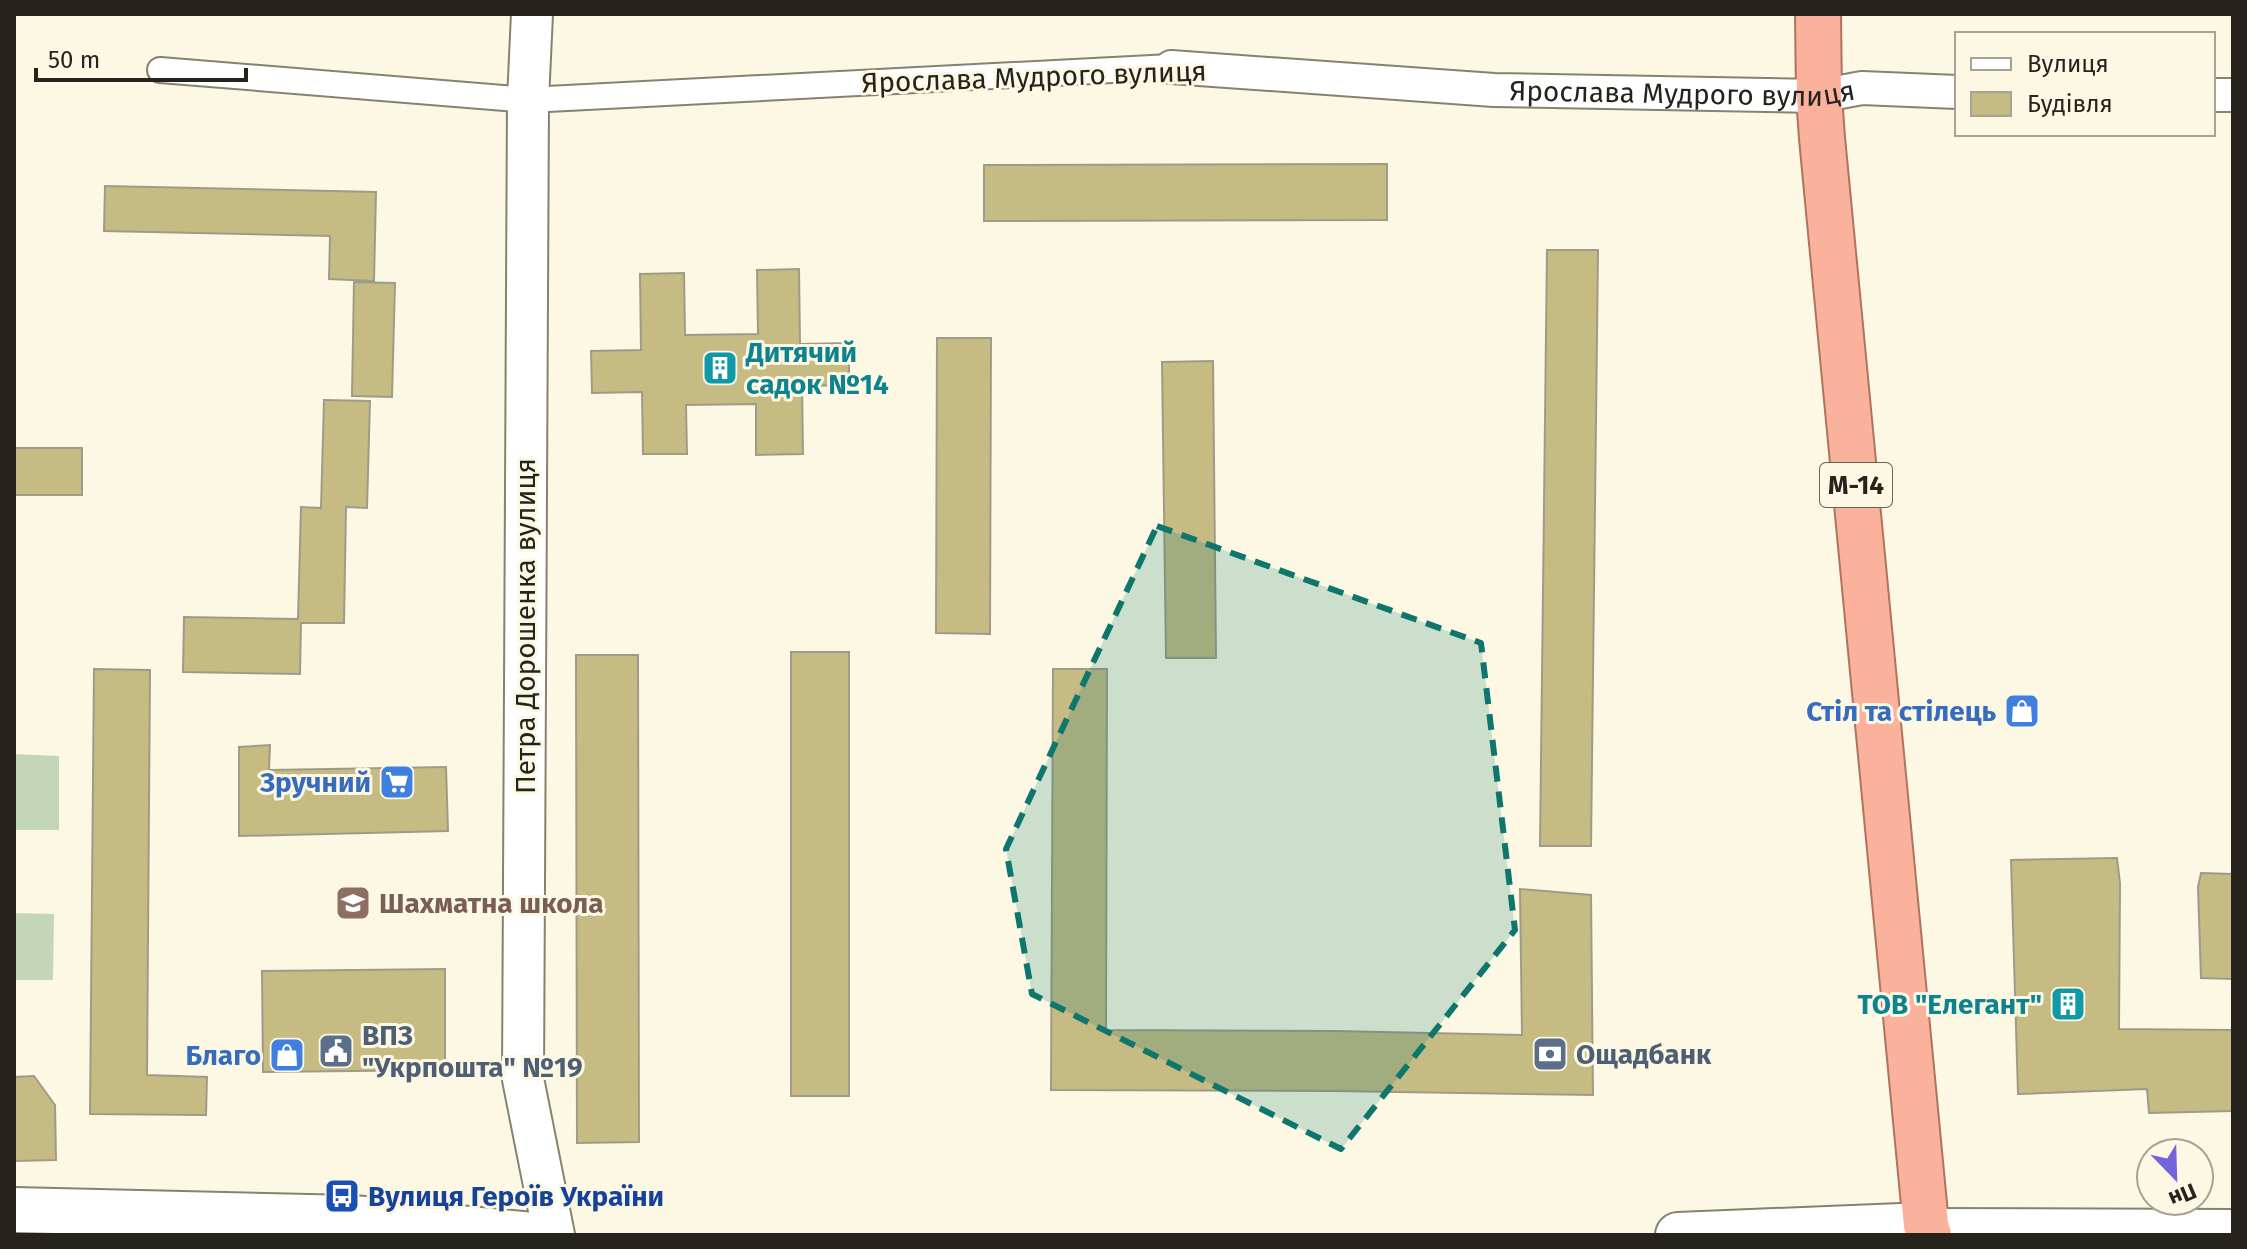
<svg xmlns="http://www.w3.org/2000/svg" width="2247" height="1249" viewBox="0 0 2247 1249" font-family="'Fira Sans',sans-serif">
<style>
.green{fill:#c4d6b5}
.building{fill:#c7bb84;stroke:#9e9b88;stroke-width:2}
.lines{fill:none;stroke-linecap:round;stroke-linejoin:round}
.pedestrian-casing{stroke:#868271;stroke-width:28}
.minor-casing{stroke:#868271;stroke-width:36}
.tertiary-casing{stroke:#868271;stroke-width:44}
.secondary-casing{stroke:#868271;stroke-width:48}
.trunk-casing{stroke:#af7360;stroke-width:48}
.pedestrian{stroke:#fff;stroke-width:24}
.minor{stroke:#fff;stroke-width:32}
.tertiary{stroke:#fff;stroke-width:40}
.secondary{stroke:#fff;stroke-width:44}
.trunk{stroke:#fbb29c;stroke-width:44}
.marked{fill:#0f766e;fill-opacity:0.2;stroke:#0f766e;stroke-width:6;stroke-dasharray:16 10;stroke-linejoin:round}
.labels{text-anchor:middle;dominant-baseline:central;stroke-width:6;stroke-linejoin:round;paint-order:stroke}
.shield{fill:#fcf8e4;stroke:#666358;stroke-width:2}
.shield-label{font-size:26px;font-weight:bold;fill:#25231c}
.street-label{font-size:28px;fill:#25231c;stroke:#fcf8e4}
.culture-label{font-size:28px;font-weight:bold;fill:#0d838f;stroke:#fcf8e4;text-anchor:start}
.shop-label{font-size:28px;font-weight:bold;fill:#366cbe;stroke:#fcf8e4;text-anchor:end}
.education-label{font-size:28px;font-weight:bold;fill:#785e54;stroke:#fcf8e4;text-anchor:start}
.service-label{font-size:28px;font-weight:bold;fill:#4e5e75;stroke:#fcf8e4;text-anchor:start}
.transit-label{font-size:28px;font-weight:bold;fill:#164399;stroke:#fcf8e4;text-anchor:start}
</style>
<rect width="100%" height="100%" fill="#fcf8e4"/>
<path class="green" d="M14,754L59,756V830H14Z
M14,913L54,914L53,980H14Z"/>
<path class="building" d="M1387,164V220L984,221V165Z
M105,186L376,192L374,281L329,279L330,236L104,231Z
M1547,250H1598L1591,846H1540Z
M799,269L800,344L849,343V385L802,386L803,454L756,455V404L686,405L687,454H643L642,392L592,393L591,351L641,350L640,274L684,273L685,335L758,334L757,270Z
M354,282L395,283L392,397L352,396Z
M937,338H991L990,634L936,633Z
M1213,361L1216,658H1166L1162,362Z
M324,400L370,401L367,508L346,507L344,623H301L300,674L183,672L184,617L298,619L301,507L321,508Z
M14,448H82V495H14Z
M791,652H849V1096H791Z
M576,655H638L639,1142L577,1143Z
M94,669L150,670L147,1075L207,1077L206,1115L90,1114Z
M1053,669H1107L1106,1030L1335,1031L1522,1035L1520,889L1591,895L1593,1095L1334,1091L1051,1090Z
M270,745L269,770L446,767L448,831L239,836V747Z
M2117,858L2120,883L2119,1029L2233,1030V1111L2149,1113L2147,1089L2018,1094L2011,860Z
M2201,873L2233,874V979L2201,978L2198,887Z
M445,969V1070L263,1072L262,971Z
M34,1076L55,1105L56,1160L14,1161V1077Z"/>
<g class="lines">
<defs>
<path id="pedestrian" d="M160,70L528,100L1171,67"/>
<g id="minor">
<path id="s1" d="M1171,67L1494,90L1819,96L1862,88L1957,92"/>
<path d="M2213,95H2233"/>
<path d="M1926,1225L2233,1226"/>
</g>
<path id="tertiary" d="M532,14L528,100L523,1079L554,1235"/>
<path id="secondary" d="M14,1210L353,1218L532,1235
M1678,1235L1926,1225"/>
<path id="trunk" d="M1818,14L1819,96L1822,138L1926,1225L1929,1235"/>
</defs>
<use href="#pedestrian" class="pedestrian-casing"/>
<use href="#minor" class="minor-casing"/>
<use href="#tertiary" class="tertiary-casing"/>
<use href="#secondary" class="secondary-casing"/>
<use href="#trunk" class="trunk-casing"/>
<use href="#pedestrian" class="pedestrian"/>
<use href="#minor" class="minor"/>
<use href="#tertiary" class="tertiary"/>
<use href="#secondary" class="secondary"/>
<use href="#trunk" class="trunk"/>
</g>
<path class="marked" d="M1157,526L1481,643L1515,930L1341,1149L1032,994L1006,849Z"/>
<defs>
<symbol id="building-square" viewBox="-11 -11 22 22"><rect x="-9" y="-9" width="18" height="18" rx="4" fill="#0f9aa8" stroke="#fcf8e4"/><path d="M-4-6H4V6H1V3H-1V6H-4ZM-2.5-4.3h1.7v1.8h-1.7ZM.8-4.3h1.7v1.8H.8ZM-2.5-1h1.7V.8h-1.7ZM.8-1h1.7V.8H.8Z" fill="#fff"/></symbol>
<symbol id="shop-square" viewBox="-11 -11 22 22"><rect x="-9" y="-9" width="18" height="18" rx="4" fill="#3f7fe0" stroke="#fcf8e4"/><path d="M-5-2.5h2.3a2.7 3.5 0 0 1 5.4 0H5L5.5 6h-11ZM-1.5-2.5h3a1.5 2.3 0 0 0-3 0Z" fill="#fff"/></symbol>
<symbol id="supermarket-square" viewBox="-11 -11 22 22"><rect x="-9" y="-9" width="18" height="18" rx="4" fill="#3f7fe0" stroke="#fcf8e4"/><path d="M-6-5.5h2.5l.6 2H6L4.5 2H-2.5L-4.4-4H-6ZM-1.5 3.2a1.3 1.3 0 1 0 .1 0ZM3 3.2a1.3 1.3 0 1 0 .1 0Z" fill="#fff"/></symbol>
<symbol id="school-square" viewBox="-11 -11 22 22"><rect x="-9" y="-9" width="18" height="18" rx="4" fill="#8d6e63" stroke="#fcf8e4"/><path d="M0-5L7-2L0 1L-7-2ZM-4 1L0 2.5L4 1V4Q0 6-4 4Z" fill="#fff"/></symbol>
<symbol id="civic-square" viewBox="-11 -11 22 22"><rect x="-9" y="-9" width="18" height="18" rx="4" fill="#5c6f8a" stroke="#fcf8e4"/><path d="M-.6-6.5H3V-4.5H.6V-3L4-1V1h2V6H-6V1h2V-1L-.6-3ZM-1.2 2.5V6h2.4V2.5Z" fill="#fff"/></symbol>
<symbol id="bank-square" viewBox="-11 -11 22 22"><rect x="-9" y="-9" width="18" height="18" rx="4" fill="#5c6f8a" stroke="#fcf8e4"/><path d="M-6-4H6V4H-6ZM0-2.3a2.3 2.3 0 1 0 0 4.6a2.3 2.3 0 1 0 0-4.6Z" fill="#fff"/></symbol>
<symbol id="bus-square" viewBox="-11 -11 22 22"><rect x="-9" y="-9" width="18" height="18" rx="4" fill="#1a4fb4" stroke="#fcf8e4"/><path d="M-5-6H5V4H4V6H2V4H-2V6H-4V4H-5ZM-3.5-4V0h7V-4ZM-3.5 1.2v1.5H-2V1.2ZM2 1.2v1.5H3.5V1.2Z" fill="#fff"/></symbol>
</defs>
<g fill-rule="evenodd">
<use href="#building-square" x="700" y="348" width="40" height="40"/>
<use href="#shop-square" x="2002" y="691" width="40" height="40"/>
<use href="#supermarket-square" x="377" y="762" width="40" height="40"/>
<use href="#school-square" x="333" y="883" width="40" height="40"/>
<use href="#building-square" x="2048" y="984" width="40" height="40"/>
<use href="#civic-square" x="316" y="1031" width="40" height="40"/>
<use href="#bank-square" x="1530" y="1034" width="40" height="40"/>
<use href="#shop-square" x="267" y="1035" width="40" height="40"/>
<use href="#bus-square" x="322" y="1176" width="40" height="40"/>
</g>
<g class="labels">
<rect class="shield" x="1820" y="463" width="72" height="44" rx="6"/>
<g class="shield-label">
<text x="1856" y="485">М-14</text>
</g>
<g class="street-label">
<text transform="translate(1034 77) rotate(-2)">Ярослава Мудрого вулиця</text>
<text stroke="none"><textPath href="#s1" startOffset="512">Ярослава Мудрого вулиця</textPath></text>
<text transform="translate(525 626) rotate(-90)">Петра Дорошенка вулиця</text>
</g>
<g class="culture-label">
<text x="746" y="352">Дитячий<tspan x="746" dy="32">садок №14</tspan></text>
<text x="2042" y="1004" text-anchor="end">ТОВ "Елегант"</text>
</g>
<g class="shop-label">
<text x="1996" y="711">Стіл та стілець</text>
<text x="371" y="782">Зручний</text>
<text x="261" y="1055">Благо</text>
</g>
<g class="education-label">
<text x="379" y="903">Шахматна школа</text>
</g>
<g class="service-label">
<text x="362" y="1035">ВПЗ<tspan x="362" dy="32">"Укрпошта" №19</tspan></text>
<text x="1576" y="1054">Ощадбанк</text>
</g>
<g class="transit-label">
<text x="368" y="1196">Вулиця Героїв України</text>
</g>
</g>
<rect width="2247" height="1249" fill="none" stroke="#25231c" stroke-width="32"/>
<rect x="1955" y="32" width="260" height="104" fill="#fcf8e4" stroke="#a6a394" stroke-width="2"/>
<rect x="1971" y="58" width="40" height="12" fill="#ffffff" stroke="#a6a394" stroke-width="2"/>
<text x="2027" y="72" font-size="24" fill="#25231c">Вулиця</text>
<rect x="1971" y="92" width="40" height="24" fill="#c7bb84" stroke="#a6a394" stroke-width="2"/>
<text x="2027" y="112" font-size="24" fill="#25231c">Будівля</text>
<g transform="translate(2175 1177) rotate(157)"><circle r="38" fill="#fcf8e4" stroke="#a6a394" stroke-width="2"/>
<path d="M0-6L14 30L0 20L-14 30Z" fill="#7563dd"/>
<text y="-12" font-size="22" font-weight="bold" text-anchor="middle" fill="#25231c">Пн</text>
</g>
<path d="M36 68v12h210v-12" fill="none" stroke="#25231c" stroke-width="4"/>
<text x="48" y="68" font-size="24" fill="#25231c" stroke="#fcf8e4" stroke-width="6" paint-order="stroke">50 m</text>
</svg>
